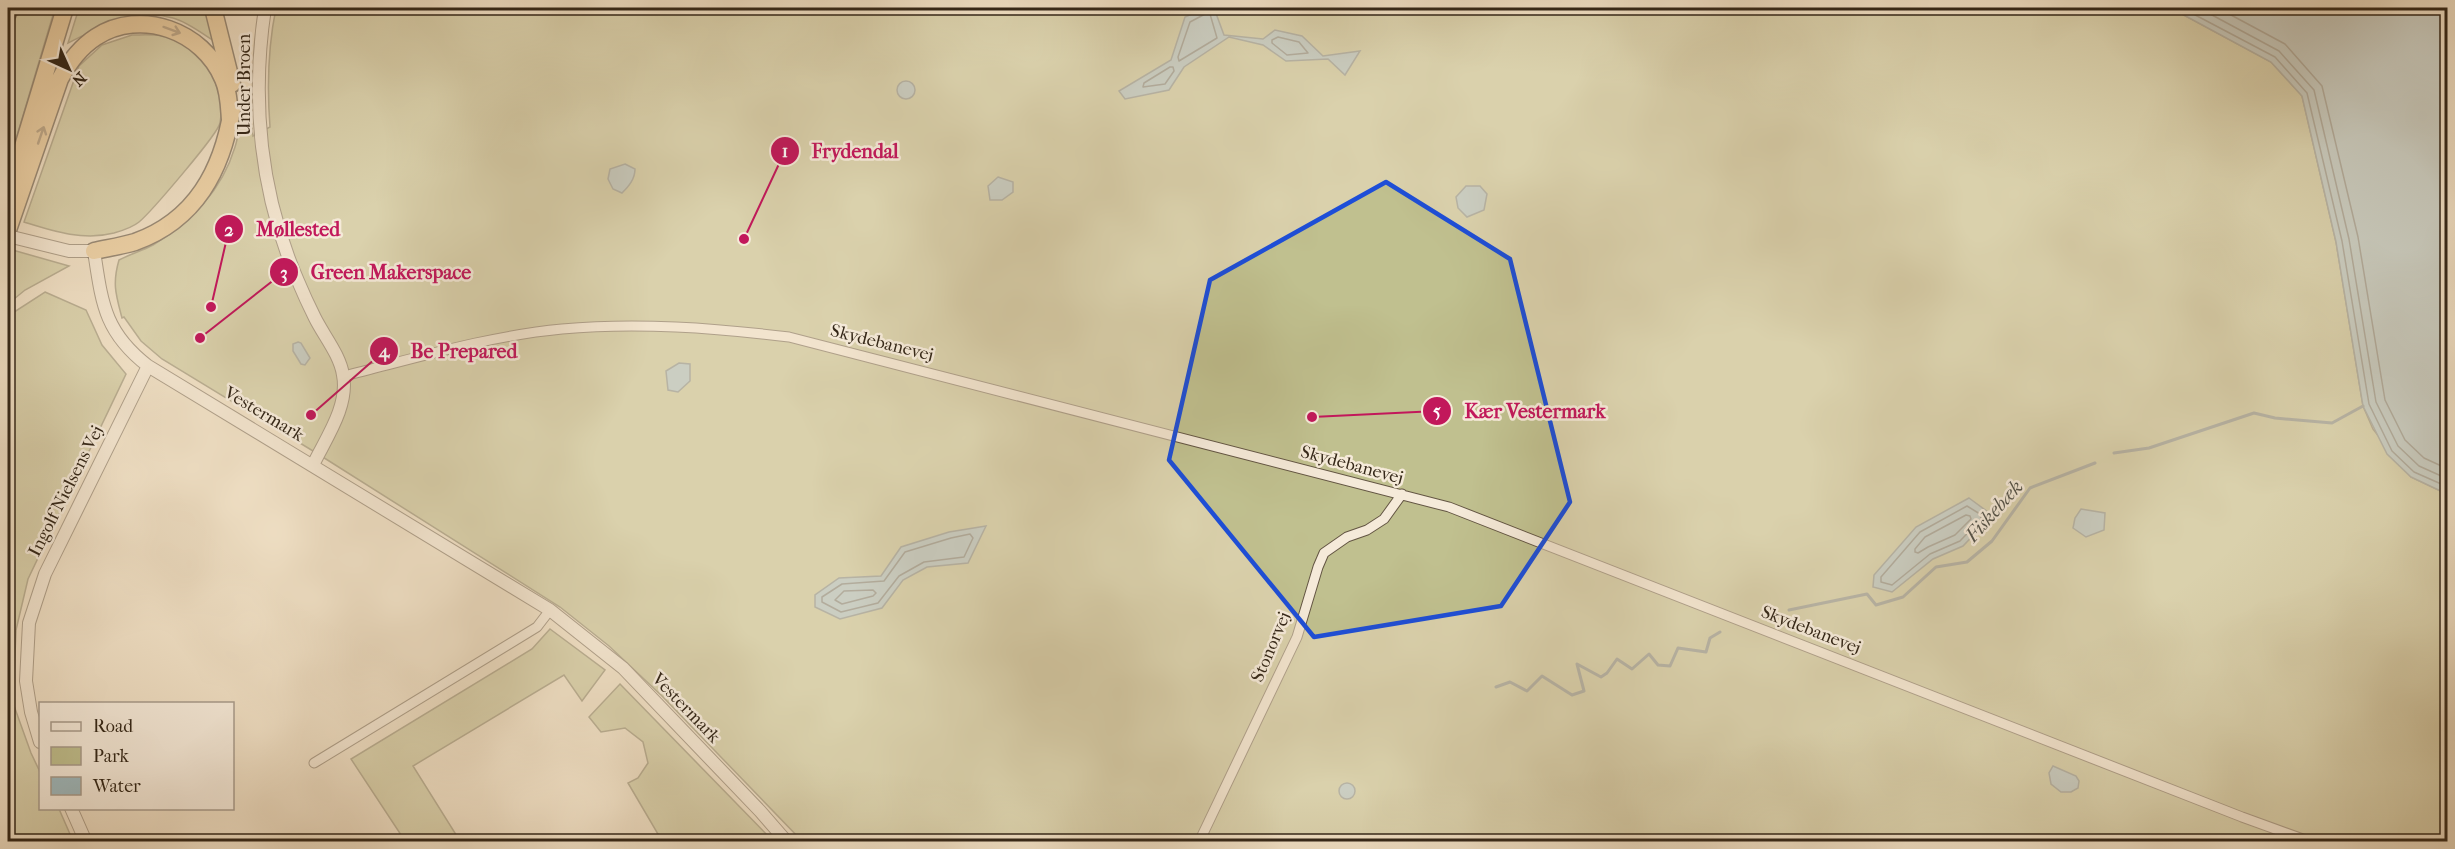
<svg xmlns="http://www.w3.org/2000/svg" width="2455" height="849" viewBox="0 0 2455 849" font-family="'IM FELL French Canon',serif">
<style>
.green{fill:#c0c08f;stroke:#7a7454;stroke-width:1.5}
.water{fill:#9fbabf;stroke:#747f7c;stroke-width:1.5}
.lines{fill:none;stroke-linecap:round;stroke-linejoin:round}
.shore{stroke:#6a706c;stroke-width:1.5}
.stream{stroke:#747f7c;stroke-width:3}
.minor-casing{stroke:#635543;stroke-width:11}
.tertiary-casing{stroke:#635543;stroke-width:14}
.trunk-casing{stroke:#342718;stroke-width:19}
.minor{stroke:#f5ead9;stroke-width:9}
.tertiary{stroke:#f5ead9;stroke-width:12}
.trunk{stroke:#e8c082;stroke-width:16}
.oneway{stroke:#856c48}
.marked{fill:none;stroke:#1d4ed8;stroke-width:4.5;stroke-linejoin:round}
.labels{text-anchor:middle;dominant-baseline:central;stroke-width:5;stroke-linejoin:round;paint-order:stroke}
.street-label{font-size:18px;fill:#342718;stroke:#f5ead9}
.water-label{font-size:20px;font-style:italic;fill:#54534a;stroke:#f5ead9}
.leader{fill:none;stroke:#c2185b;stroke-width:2}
.callout-dot{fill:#c2185b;stroke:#f5ead9;stroke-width:2}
.mark-label{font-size:18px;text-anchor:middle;font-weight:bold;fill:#fff}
.callout-label{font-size:20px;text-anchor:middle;font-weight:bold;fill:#c2185b;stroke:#f5ead9;stroke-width:5;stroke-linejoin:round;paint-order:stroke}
</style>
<rect width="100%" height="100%" fill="#efdfc4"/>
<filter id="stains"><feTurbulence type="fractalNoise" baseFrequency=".00333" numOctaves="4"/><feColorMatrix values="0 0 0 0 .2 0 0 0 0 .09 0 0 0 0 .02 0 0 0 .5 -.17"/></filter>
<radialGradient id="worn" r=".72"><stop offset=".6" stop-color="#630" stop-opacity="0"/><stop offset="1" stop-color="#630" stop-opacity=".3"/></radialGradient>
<path class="green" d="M20,8H55L8,166V35Z
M79,8H207L217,43C204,35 188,22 173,18C136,7 100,27 68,43Z
M276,8H2154L2182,14L2271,62L2302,96L2336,242L2363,406L2373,429L2411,477L2447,494V841H802L662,696L609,646L560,607L318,454L162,359L141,341L124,317L122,318C116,295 112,284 119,260C130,254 142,251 153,245C191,223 222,190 235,147C239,135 240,119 242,106H249L253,136L270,127C267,88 268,47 276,8Z
M132,35C148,35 171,33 185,43C210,59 225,95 220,123C218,134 151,212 139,222C133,227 121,231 114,233C83,241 53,231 24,222L79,66L102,45Z
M9,249L69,266L25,290L8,304Z
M45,292L86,310L102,345L126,374L28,579L16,630L13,703L31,753L40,772V808L59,809L73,841H8V316Z
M550,629L605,670L582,701L564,675L413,766L460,841H405L351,759L532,649Z
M620,684L773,841H662L628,783L638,778L648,763L643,742L625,728L601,732L589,717Z"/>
<path class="water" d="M1206,8H1214L1224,35L1263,39L1275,30L1302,36L1323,56L1360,51L1345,75L1328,59L1286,61L1263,45L1229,37L1184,67L1169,90L1125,99L1119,91L1171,60L1185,17Z
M2154,8H2447V494L2411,477L2387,454L2363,406L2336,242L2302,96L2271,62L2182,14Z
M897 90a9 9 0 1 1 18 0a9 9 0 1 1-18 0Z
M625,164L635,169C635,179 629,186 622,193L613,189L608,179L610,169Z
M998,177L1013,182V192L1002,200H990L988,186Z
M1466,186H1480L1487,194L1484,210L1467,217L1458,208L1456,197Z
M298,342L301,343L310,358L305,365L301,364L293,351V344Z
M679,363L690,364V381L678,392L668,390L666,371Z
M1969,498L1988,512L1986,522L1963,546L1933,559L1892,592L1873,587L1874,575L1916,527Z
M2081,509L2105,513L2104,530L2086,537L2073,528L2075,518Z
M986,526L968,563L927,567L903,580L882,608L840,619L815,607V595L839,578L881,576L901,547L949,532Z
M2053,766L2076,776L2079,781L2078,788L2071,792H2061L2051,784L2049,773Z
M1339 791a8 8 0 1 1 16 0a8 8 0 1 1-16 0Z"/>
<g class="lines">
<path class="shore" d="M2182,8L2275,57L2307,93L2342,241L2369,404L2392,451L2414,472L2448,487
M2199,8L2279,51L2314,90L2349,239L2376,402L2398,446L2419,466L2448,479
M2218,8L2285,44L2322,86L2358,237L2385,400L2405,440L2424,458L2448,469
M1207,13L1210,14L1217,38L1179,61L1178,57L1190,22Z
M1278,37L1299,42L1308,53L1287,55L1272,43V40Z
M1170,67H1173L1174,71L1165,84L1143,87L1144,83Z
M1967,506L1980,514L1981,519L1960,541L1930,554L1892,585L1881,582V577L1920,532Z
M1966,515L1970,516L1971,519L1955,535L1928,547L1918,553L1915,552V549L1925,537Z
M970,534L973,538L964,557L924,562L899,576L878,603L841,612L822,602V597L842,584L884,581L905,552L951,538Z
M873,590L876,593L873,596L842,604L835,600L844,591Z"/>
<path class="stream" d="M2114,453L2149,448L2254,413L2275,418L2332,423L2363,406
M1789,610L1867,594L1876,605L1903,597L1936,567L1967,562L1992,541L2030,488L2095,463
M1496,687L1510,682L1527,691L1542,676L1572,695L1584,691L1577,664L1601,677L1607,673L1617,659L1632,669L1649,654L1658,665L1670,666L1678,648L1706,652L1710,638L1720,632"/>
<defs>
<path id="minor" d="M344,376C416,358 488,336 562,329C638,322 714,328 789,337L1449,507L2242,817L2311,842
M314,763L537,627L550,610
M1199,842L1297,637L1318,567L1324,553L1347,537L1367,530L1384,519L1402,494"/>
<path id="tertiary" d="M265,8C251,100 260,194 298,281C303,293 309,306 315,318C324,336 340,355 343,375C349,406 326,438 313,465
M8,236L69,251H94C102,303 104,332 148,366L550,610L623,668L760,811L787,842
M40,742L31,712L26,681L29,623L45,574L148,366
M71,808L86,842"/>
<path id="trunk" d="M213,8L232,84
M8,13L10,8
M8,196L65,8
M8,230L60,79C69,62 79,48 96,37C141,8 203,31 223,79C229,92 229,107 230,120
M94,251C108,248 122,246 135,242C196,220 222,170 232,110"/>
</defs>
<use href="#minor" class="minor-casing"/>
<use href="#tertiary" class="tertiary-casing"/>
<use href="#trunk" class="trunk-casing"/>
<use href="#minor" class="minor"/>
<use href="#tertiary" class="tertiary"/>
<use href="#trunk" class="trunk"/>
</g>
<defs><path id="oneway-shaft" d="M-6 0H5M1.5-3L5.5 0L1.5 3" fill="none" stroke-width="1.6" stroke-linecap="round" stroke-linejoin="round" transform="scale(1.5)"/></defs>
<g class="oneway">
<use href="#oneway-shaft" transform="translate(172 30) rotate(20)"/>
<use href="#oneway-shaft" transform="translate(41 135) rotate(-71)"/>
</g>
<path d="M0 0H2455V849H0ZM1386,182L1510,259L1570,502L1501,606L1314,637L1169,460L1210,280Z" fill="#efdfc4" fill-opacity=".55" fill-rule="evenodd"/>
<path class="marked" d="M1386,182L1510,259L1570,502L1501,606L1314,637L1169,460L1210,280Z"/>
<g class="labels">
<g class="street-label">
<text transform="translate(244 85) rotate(-90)">Under Broen</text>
<text transform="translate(882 343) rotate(14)">Skydebanevej</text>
<text transform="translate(264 414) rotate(31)">Vestermark</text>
<text transform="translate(1352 465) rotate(15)">Skydebanevej</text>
<text transform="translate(66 491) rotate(-63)">Ingolf Nielsens Vej</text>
<text transform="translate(1811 630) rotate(21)">Skydebanevej</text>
<text transform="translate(1271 647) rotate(-67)">Stonorvej</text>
<text transform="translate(686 708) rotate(46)">Vestermark</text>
</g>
<g class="water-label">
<text transform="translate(1994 511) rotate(-48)">Fiskebæk</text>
</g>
</g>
<path class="leader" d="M744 239L785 151M211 307L229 229M200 338L284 272M311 415L384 351M1312 417L1437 411"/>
<g class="callout-dot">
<circle cx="744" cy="239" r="6"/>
<circle cx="211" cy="307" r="6"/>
<circle cx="200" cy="338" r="6"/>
<circle cx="311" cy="415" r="6"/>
<circle cx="1312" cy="417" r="6"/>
<circle cx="785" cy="151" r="15"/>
<circle cx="229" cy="229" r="15"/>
<circle cx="284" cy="272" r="15"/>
<circle cx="384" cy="351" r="15"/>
<circle cx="1437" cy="411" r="15"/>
</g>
<g class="mark-label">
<text x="785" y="157">1</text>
<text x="229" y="236">2</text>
<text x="284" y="279">3</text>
<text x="384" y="357">4</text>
<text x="1437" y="417">5</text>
</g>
<g class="callout-label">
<text x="855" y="158">Frydendal</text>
<text x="298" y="236">Møllested</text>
<text x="391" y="279">Green Makerspace</text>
<text x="464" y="358">Be Prepared</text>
<text x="1535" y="418">Kær Vestermark</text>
</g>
<rect width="2455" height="849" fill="none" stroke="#efdfc4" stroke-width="30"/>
<rect x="9" y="9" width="2437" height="831" fill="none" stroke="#342718" stroke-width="3"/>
<rect x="15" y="15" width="2425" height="819" fill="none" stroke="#342718" stroke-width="1.5"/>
<rect x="39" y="702" width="195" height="108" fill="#f5ead9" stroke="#a89c8c" stroke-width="1.5"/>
<rect x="51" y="722" width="30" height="9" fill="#f5ead9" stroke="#a89c8c" stroke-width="1.5"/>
<text x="93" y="732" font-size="18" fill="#342718">Road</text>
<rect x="51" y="747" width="30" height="18" fill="#c0c08f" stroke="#a89c8c" stroke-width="1.5"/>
<text x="93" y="762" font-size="18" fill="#342718">Park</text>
<rect x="51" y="777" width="30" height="18" fill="#9fbabf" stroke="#a89c8c" stroke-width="1.5"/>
<text x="93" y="792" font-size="18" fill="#342718">Water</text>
<g transform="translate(69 69) rotate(135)" stroke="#f5ead9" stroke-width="4.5" paint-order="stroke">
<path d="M0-4.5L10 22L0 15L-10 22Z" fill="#342718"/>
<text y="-9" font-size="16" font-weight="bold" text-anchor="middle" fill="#342718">N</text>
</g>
<rect width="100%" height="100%" filter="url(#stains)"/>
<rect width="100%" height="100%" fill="url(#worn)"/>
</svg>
